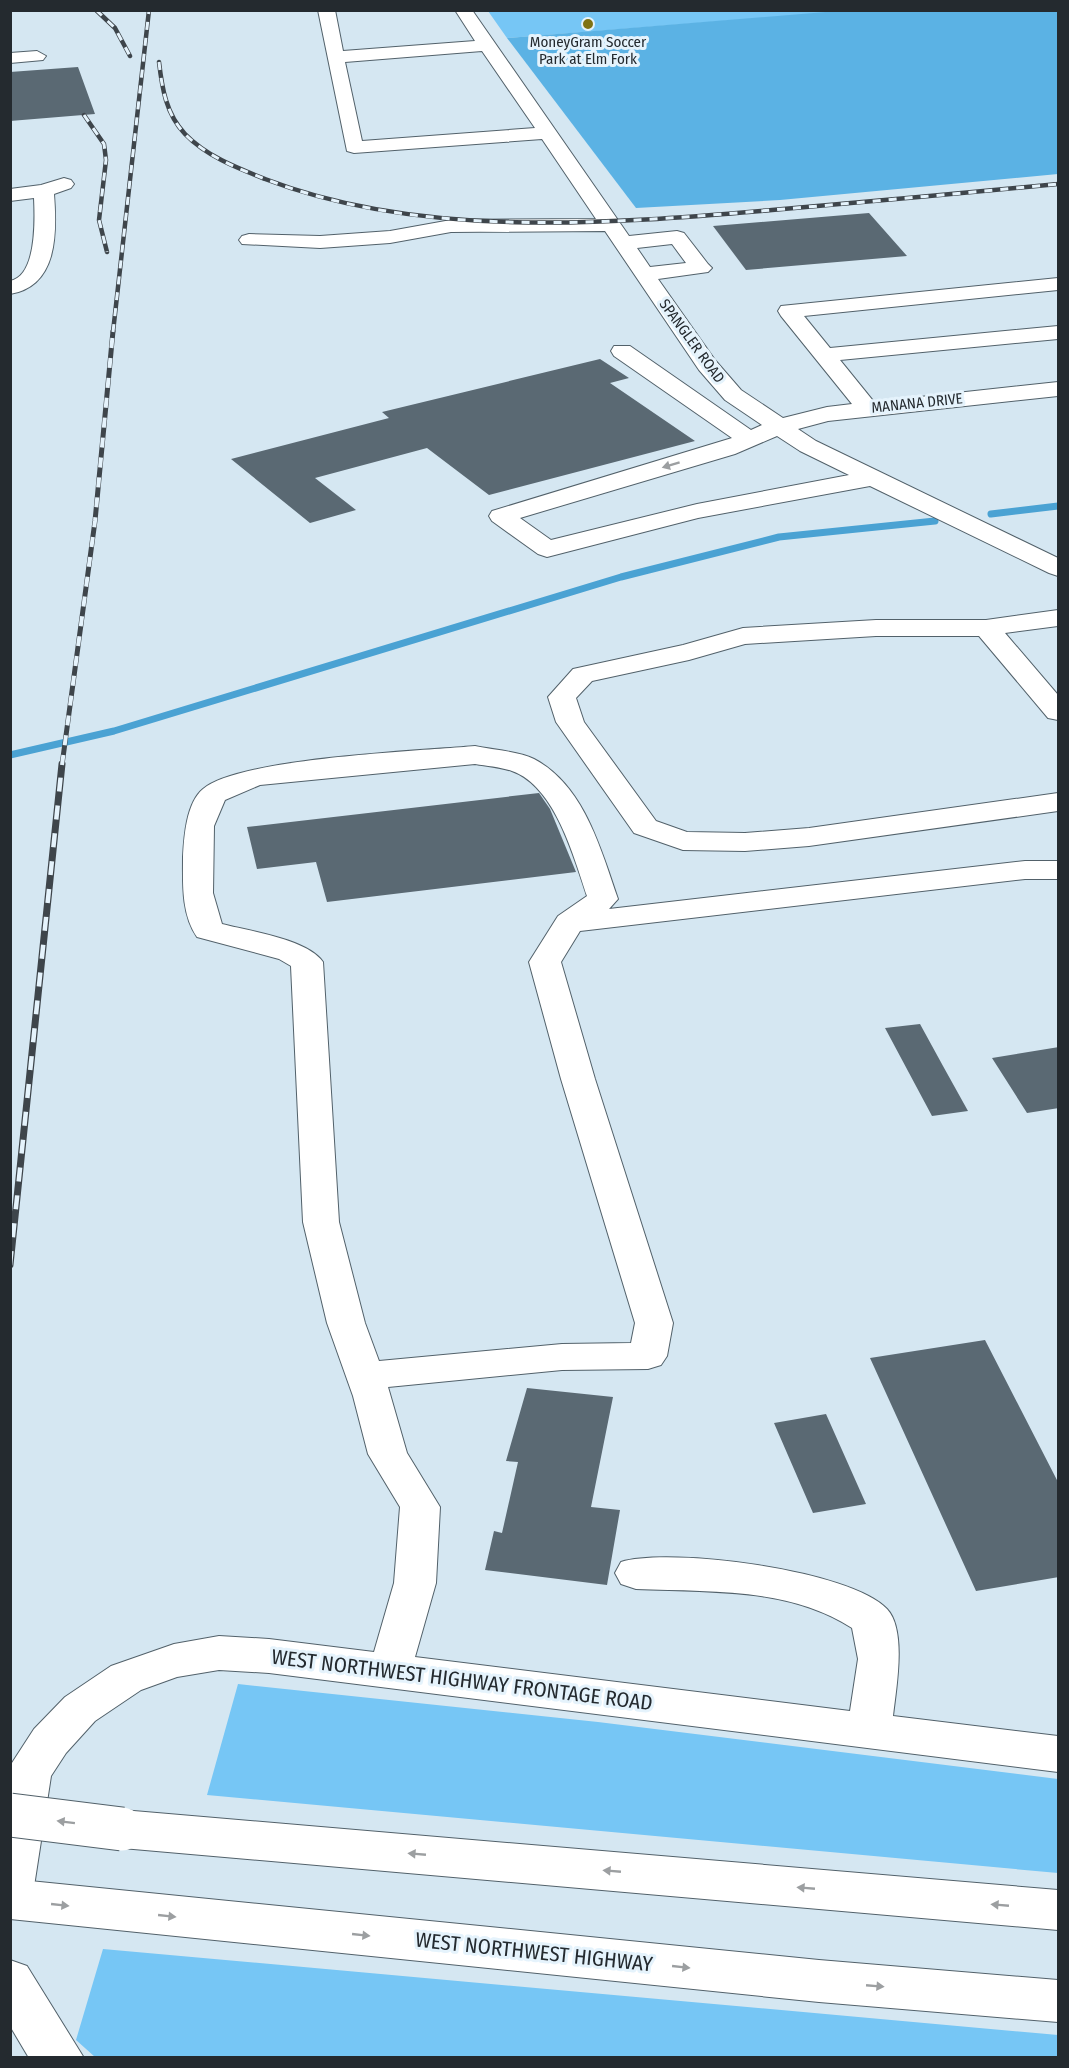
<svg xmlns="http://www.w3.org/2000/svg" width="1069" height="2068" viewBox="0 0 1069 2068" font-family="'Fira Sans Condensed',sans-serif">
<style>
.green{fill:#76c6f5}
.forest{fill:#5bb2e4}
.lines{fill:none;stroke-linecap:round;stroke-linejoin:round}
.stream{stroke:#4aa2d3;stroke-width:7}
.building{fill:#5a6973}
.minor-casing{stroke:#52616a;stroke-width:2}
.major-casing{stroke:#52616a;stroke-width:2}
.minor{fill:#fff;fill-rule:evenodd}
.major{fill:#fff;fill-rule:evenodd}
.rail-far2-casing{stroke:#3e454b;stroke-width:4.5}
.rail-far1-casing{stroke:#3e454b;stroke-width:5}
.rail-casing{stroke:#3e454b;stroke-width:7}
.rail-far2{stroke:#e5f3fc;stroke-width:3;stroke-dasharray:8;stroke-linecap:butt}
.rail-far1{stroke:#e5f3fc;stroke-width:4;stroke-dasharray:10;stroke-linecap:butt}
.rail{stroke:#e5f3fc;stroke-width:4.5;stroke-dasharray:14;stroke-linecap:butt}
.major-bridge-casing{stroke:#52616a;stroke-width:45;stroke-linecap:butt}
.major-bridge{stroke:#fff;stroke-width:43}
.oneway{fill:#9c9fa1}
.poi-dot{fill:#7f7315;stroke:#e5f3fc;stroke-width:2}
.labels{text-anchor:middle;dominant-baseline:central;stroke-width:6;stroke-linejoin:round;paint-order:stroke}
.far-poi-label{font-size:15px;fill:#242a2f;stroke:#e5f3fc}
.far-street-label{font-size:15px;fill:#242a2f;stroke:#e5f3fc}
.near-street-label{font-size:21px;fill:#242a2f;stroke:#e5f3fc}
</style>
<rect width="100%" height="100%" fill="#d5e7f2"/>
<path class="green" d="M488,11H850L507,38Z
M238,1684L598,1722L1058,1779V1873L207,1795Z
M103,1949L1058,2035V2057H95L76,2040Z"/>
<path class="forest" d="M850,10L1058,11V174L780,200L636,208L507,38Z"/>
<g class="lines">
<path class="stream" d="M991,514L1058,506
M10,755L114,731L621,577L779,537L935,521"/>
</g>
<path class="building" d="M78,67L95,114L10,121V72Z
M869,213L907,256L746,270L713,226Z
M600,359L629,378L610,383L695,441L489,495L427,448L315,478L356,510L310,523L231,459L389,418L382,412Z
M539,793L550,809L576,872L327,902L316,862L257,869L247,827Z
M920,1024L943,1066L968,1111L932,1116L885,1028Z
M1059,1047V1108L1027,1113L992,1058Z
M985,1340L1059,1484V1577L976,1591L870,1358Z
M527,1388L613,1397L591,1507L620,1510L607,1585L485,1570L494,1531L502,1533L518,1462L506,1461Z
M826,1414L866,1504L813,1513L774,1423Z"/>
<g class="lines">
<defs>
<path id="minor" d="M318,10H335L343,51L475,41L455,10H472L629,236L677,231L684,233L708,264L712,268L708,272L658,279L715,360L741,390L783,418L827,407L852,404L781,316L778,311L781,306L1058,278V290L804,316L830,348L1058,326V339L840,360L874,402L1058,382V396L828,421L798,429L816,441L1058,558V576L1049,573L870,486L698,518L547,557L538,554L492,521L489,516L492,511L732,438L614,356L611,351L614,346H630L751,430L762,425L725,400L699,370L605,231L451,232L390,243L320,248L242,244L239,240L242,236L249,234L320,236L390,231L451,220L596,219L542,139L354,153L347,151ZM482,51L535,128L362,141L345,62ZM672,244L686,263L650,267L637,248ZM777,436L800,451L849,475L697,504L551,540L520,518L735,454Z
M37,51L46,56L43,60L10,63V53Z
M64,178L71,180L74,184L71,188L54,194C57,233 58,286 10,294V281C37,276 35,219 34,198L10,201V189L41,185Z
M1058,610V626L1005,633L1058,695V720L1048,718L979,636H876L745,644L689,660L592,681L576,698L584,722L656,821L687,832L745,833L809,828L1058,793V811L809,846L745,851L683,850L634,833L556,722L548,697L573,669L683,645L743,628L876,620H986Z
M475,746C493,750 518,751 534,759C584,785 601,850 618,899L609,909L1025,861H1058V879H1025L580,931L561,962L595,1079L673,1323L667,1356L661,1365L648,1369L562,1370L388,1387L407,1453L440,1507L436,1583L415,1657L850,1711L858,1659L852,1628C789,1587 709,1592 636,1589L621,1584L615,1573L621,1562C670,1547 851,1570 887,1609C907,1630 896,1689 893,1716L1058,1736V1772L269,1673L219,1670L177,1677L141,1690L95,1721L66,1753L51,1776L33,1893L26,1907L10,1912V1766L34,1729L65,1697L111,1666L174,1644L219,1636L269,1639L374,1652L394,1583L400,1507L368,1454L353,1396L327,1323L303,1222L291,966L279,959L197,937C181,914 183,883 183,857C184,838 186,803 203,789C239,758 421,751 475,746ZM475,764C487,766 501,767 512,771C555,786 574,857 587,896L558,916L529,962L561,1079L635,1323L631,1343L562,1344L379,1361L365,1323L339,1222L323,962C307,939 249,931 222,924L213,893L214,826L225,800L260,785Z
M10,1960L27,1966L84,2058H29L10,2026Z"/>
<path id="major" d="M122,1810L1058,1890V1930L122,1848L106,1842L99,1829L106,1816Z
M10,1879L819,1960L1058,1980V2022L819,2002L10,1919Z"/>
</defs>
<use href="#minor" class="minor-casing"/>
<use href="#major" class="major-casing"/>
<use href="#minor" class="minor"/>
<use href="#major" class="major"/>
<defs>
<path id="rail-far2" d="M96,10L115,28L130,56
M159,62C162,88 166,114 185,134C206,156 237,168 265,179C421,239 608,224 772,210C867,202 963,193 1058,184
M84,115L104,144L106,160L99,220L107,252
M113,332L149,10"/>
<path id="rail-far1" d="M62,765L95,521L113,331"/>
<path id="rail" d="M10,1265L62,764"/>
</defs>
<use href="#rail-far2" class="rail-far2-casing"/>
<use href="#rail-far1" class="rail-far1-casing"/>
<use href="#rail" class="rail-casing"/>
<use href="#rail-far2" class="rail-far2"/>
<use href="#rail-far1" class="rail-far1"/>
<use href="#rail" class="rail"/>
<defs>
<path id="major-bridge" d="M10,1815L122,1829"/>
</defs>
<use href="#major-bridge" class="major-bridge-casing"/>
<use href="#major-bridge" class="major-bridge"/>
</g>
<defs><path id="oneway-solid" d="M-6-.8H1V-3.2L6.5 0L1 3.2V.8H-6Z" transform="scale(1.5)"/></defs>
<g class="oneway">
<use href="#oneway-solid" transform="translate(671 465) rotate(163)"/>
<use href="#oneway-solid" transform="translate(66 1822) rotate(-173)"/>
<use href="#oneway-solid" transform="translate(417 1854) rotate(-175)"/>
<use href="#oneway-solid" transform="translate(612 1871) rotate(-175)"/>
<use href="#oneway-solid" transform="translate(806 1888) rotate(-175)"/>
<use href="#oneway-solid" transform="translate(60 1905) rotate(6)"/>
<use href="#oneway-solid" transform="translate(1000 1905) rotate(-175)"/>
<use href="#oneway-solid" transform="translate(167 1916) rotate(6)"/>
<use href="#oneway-solid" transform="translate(361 1935) rotate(6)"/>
<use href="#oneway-solid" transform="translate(681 1967) rotate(6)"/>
<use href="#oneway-solid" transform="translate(875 1986) rotate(5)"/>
</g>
<circle class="poi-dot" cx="588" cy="24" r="6"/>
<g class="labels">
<g class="far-poi-label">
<text x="588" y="42">MoneyGram Soccer<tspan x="588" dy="17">Park at Elm Fork</tspan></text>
</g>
<g class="far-street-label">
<text transform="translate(692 341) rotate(54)">SPANGLER ROAD</text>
<text transform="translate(917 403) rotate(-6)">MANANA DRIVE</text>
</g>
<g class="near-street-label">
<text transform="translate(462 1680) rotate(7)">WEST NORTHWEST HIGHWAY FRONTAGE ROAD</text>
<text transform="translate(534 1952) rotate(6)">WEST NORTHWEST HIGHWAY</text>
</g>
</g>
<rect width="1069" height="2068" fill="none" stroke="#242a2f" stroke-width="24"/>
</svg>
